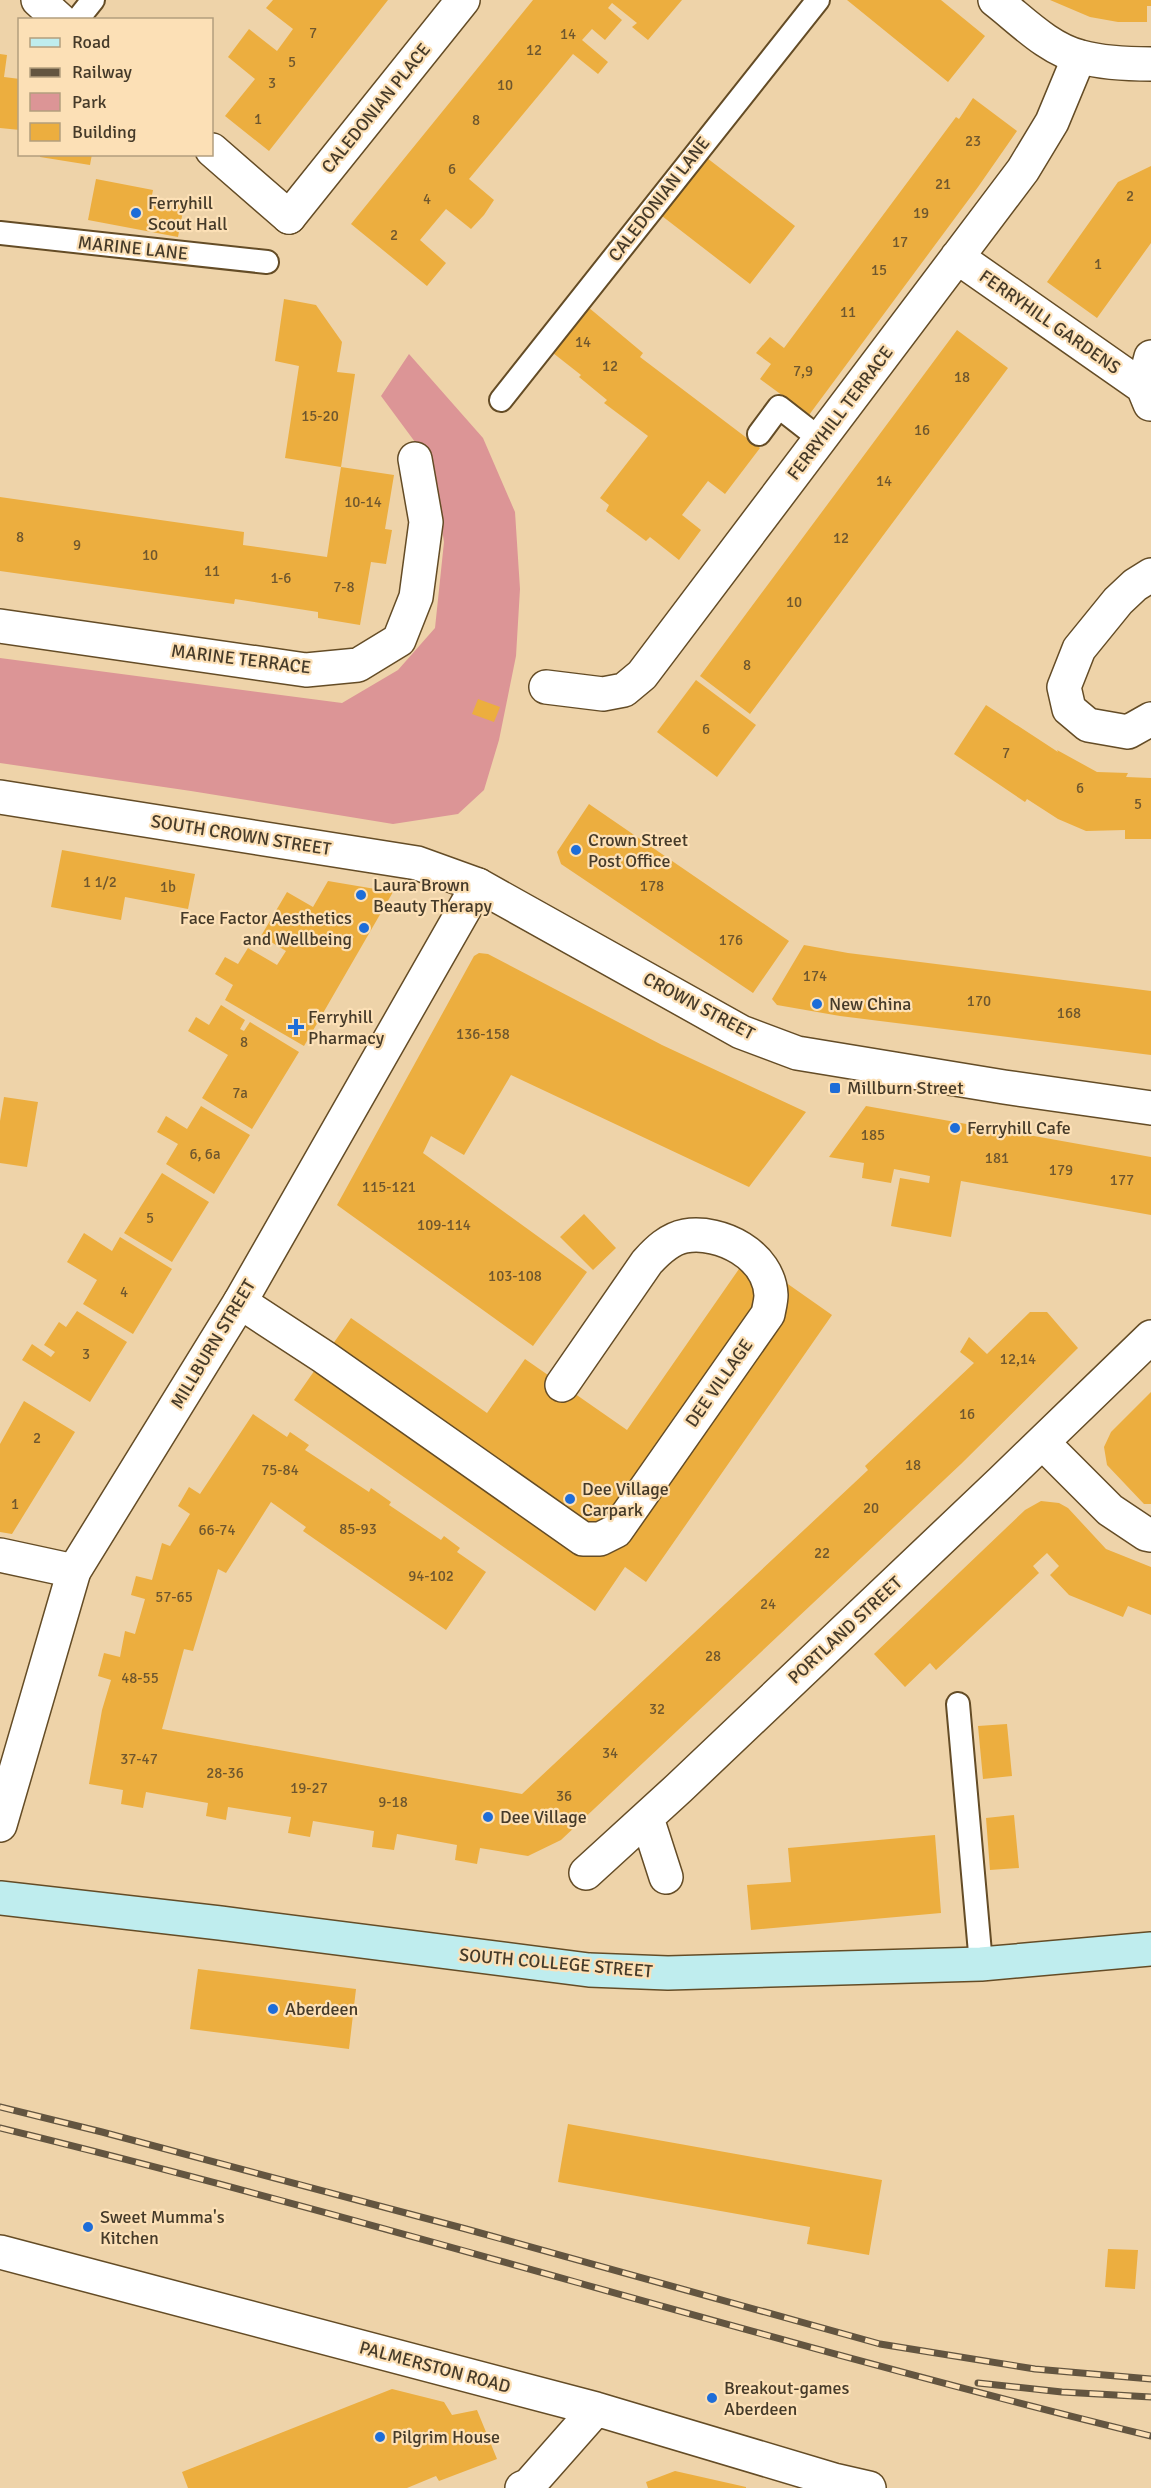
<svg xmlns="http://www.w3.org/2000/svg" width="1151" height="2488" viewBox="0 0 1151 2488" font-family="Signika,sans-serif">
<style>
.green{fill:#dc9596}
.building{fill:#ecae3f}
.lines{fill:none;stroke-linecap:round;stroke-linejoin:round}
.service-casing{stroke:#644c26;stroke-width:26}
.minor-casing{stroke:#644c26;stroke-width:36}
.tertiary-casing{stroke:#644c26;stroke-width:36}
.secondary-casing{stroke:#644c26;stroke-width:36}
.service{stroke:#fff;stroke-width:22}
.minor{stroke:#fff;stroke-width:33}
.tertiary{stroke:#fff;stroke-width:33}
.secondary{stroke:#bfedee;stroke-width:33}
.rail-casing{stroke:#635540;stroke-width:7}
.rail{stroke:#fce0b6;stroke-width:4.5;stroke-dasharray:14;stroke-linecap:butt}
.poi-dot{fill:#1e6dd8;stroke:#fce0b6;stroke-width:2}
.labels{text-anchor:middle;dominant-baseline:central;stroke-width:4.5;stroke-linejoin:round;paint-order:stroke}
.number-label{font-size:15px;fill:#6f572e}
.street-label{font-size:18px;fill:#453a29;stroke:#fce0b6}
.poi-label{font-size:18px;fill:#453a29;stroke:#fce0b6;text-anchor:start}
</style>
<rect width="100%" height="100%" fill="#eed3a9"/>
<path class="green" d="M409,354L483,438L515,512L520,589L516,656L499,740L484,790L458,814L393,824L191,791L0,763V658L342,703L398,670L435,628L444,542L432,465L381,396Z"/>
<path class="building" d="M273,0H388L269,151L225,116L255,79L228,57L249,29L277,51L293,29L266,8Z
M533,0H682L648,40L632,27L637,23L612,3L608,8L622,20L605,40L592,29L582,40L608,62L598,74L573,54L469,179L494,200L484,215L471,229L446,209L420,240L446,263L427,286L351,224Z
M847,0H941L985,36L948,82Z
M1050,0H1151V6H1147V22H1118L1090,17Z
M0,54L7,55L4,77L20,79V130L0,128Z
M973,98L1017,131L978,187L809,415L760,379L771,364L756,353L770,337L784,348L956,117L959,119Z
M40,154H92L90,165L40,157Z
M707,158L795,226L750,284L662,216Z
M1151,166V243L1097,318L1047,282L1118,182Z
M96,179L153,190L151,200L184,206L178,237L88,220Z
M284,299L316,305L342,342L337,372L355,374L341,467L394,475L385,529L392,530L386,564L371,562L360,625L318,618V612L235,599L234,604L0,571V497L244,532L243,545L327,557L341,467L285,458L299,366L275,361Z
M588,307L643,353L640,357L760,448L725,494L708,481L682,515L701,530L679,560L650,537L646,541L606,511L609,505L600,498L648,436L604,403L607,400L579,377L581,375L553,353Z
M957,330L1008,368L750,714L700,676Z
M696,680L756,725L717,777L657,732Z
M478,699L500,707L494,722L472,714Z
M986,705L1058,752L1057,750L1097,772L1128,773L1126,777L1151,778V839H1125V830L1086,831L1058,819L1027,799L1025,802L954,754Z
M589,804L789,941L753,993L561,864L557,852Z
M62,850L195,874L188,909L125,897L121,920L51,907Z
M328,881L393,892L304,1046L225,1000L233,985L215,974L225,957L238,964L248,948L277,965L286,951L261,936L287,892L313,907Z
M804,945L848,953L1151,991V1055L840,1016L777,1005L772,999Z
M479,953L488,954L662,1045L806,1112L749,1187L511,1075L464,1155L431,1136L423,1153L587,1272L533,1346L337,1205L474,956Z
M221,1005L245,1020L240,1029L244,1031L250,1022L299,1052L252,1129L202,1098L228,1055L188,1031L196,1017L209,1025Z
M4,1097L38,1102L27,1167L0,1163V1121Z
M201,1106L250,1135L214,1194L166,1164L178,1144L157,1132L166,1116L187,1129Z
M866,1106L1151,1157V1215L961,1181L951,1237L891,1226L900,1178L929,1183L930,1176L894,1169L891,1183L862,1178L864,1163L829,1157Z
M162,1173L209,1202L172,1262L124,1233Z
M584,1214L616,1248L593,1270L560,1237Z
M84,1233L112,1251L120,1237L172,1269L133,1334L83,1304L97,1280L67,1262Z
M748,1256L832,1315L646,1582L625,1567L595,1611L294,1400L351,1318L487,1413L525,1359L627,1430Z
M77,1311L127,1342L90,1402L22,1360L32,1344L51,1357L55,1352L44,1345L59,1322L66,1327Z
M1030,1312H1047L1078,1348L961,1464L561,1840L528,1856L480,1848L477,1864L455,1860L457,1845L397,1834L394,1850L372,1847L374,1831L313,1821L310,1837L288,1833L291,1817L228,1807L226,1820L206,1816L208,1803L146,1792L143,1808L121,1804L123,1790L89,1784L102,1710L111,1680L98,1676L104,1653L120,1657L125,1631L135,1634L145,1599L131,1595L136,1576L152,1580L162,1543L170,1546L190,1514L178,1506L189,1487L200,1494L253,1414L287,1437L290,1432L309,1445L305,1450L369,1492L371,1488L391,1502L389,1505L441,1540L444,1536L460,1548L457,1552L486,1572L446,1630L303,1531L306,1527L271,1502L226,1573L218,1569L193,1651L184,1649L162,1729L522,1794L868,1470L865,1466L974,1363L960,1352L969,1337L987,1354Z
M1151,1392V1504H1144L1107,1465L1104,1447L1111,1432Z
M24,1401L75,1432L12,1534L0,1532V1444Z
M1041,1501L1059,1503L1068,1508L1106,1549L1151,1567V1615L1128,1606L1123,1617L1069,1595L1050,1575L1059,1566L1047,1553L1033,1566L1039,1573L936,1670L930,1663L905,1687L874,1654L1025,1510Z
M1007,1724L1012,1776L983,1779L978,1726Z
M1014,1815L1019,1868L990,1870L986,1818Z
M935,1835L941,1913L751,1930L747,1885L791,1882L788,1848Z
M198,1969L356,1989L349,2049L190,2029Z
M568,2124L882,2180L869,2255L807,2244L810,2227L558,2182Z
M1108,2249L1138,2250L1135,2289L1105,2287Z
M392,2389L444,2402L452,2415L477,2410L497,2459L439,2481L436,2476L407,2488H188L182,2472Z
M675,2471L746,2487V2488H648L646,2482Z"/>
<g class="lines">
<defs>
<path id="service" d="M77,20L93,0
M0,233L267,262
M501,400L818,0
M759,434L779,407L820,439
M958,1704L981,1964"/>
<path id="minor" d="M289,217L463,0
M957,257L1143,387
M1150,404L1143,387L1151,357
M1151,575L1135,585L1118,601L1079,649L1064,687L1069,709L1088,725L1128,732L1151,719
M0,626L306,670L358,665L399,640L416,597L426,522L415,459
M546,687L603,694L624,690L642,675L1023,170L1052,122L1079,57
M0,797L417,863L478,885
M240,1302L324,1357L583,1539H600L616,1531L768,1314C769,1308 771,1301 771,1295C769,1255 721,1230 685,1236C669,1239 657,1251 647,1262L562,1385
M1043,1443L1110,1510L1146,1534L1151,1535
M0,1555L74,1571
M647,1818L666,1877
M586,1873L679,1788L1001,1482L1151,1337
M0,2252L596,2409L834,2480L869,2488
M522,2488L529,2485L596,2409"/>
<path id="tertiary" d="M38,0L60,20
M995,0C1021,20 1048,49 1081,57C1103,63 1128,64 1151,64
M212,150L289,217
M0,1825L74,1571L240,1302L478,885L741,1032L797,1053L1004,1087L1151,1108"/>
<path id="secondary" d="M0,1898L220,1923L589,1970L668,1973L981,1964L1151,1949"/>
</defs>
<use href="#service" class="service-casing"/>
<use href="#minor" class="minor-casing"/>
<use href="#tertiary" class="tertiary-casing"/>
<use href="#secondary" class="secondary-casing"/>
<use href="#service" class="service"/>
<use href="#minor" class="minor"/>
<use href="#tertiary" class="tertiary"/>
<use href="#secondary" class="secondary"/>
<defs>
<path id="rail" d="M0,2107L102,2132L466,2229L880,2344L1035,2369L1151,2379
M0,2128C386,2222 765,2342 1151,2436
M978,2383L1062,2392L1151,2397"/>
</defs>
<use href="#rail" class="rail-casing"/>
<use href="#rail" class="rail"/>
</g>
<g class="poi-dot">
<circle cx="136" cy="213" r="6"/>
<circle cx="576" cy="850" r="6"/>
<circle cx="361" cy="895" r="6"/>
<circle cx="364" cy="928" r="6"/>
<circle cx="817" cy="1004" r="6"/>
<path d="M293 1018h6v6h6v6h-6v6h-6v-6h-6v-6h6z"/>
<rect x="829" y="1082" width="12" height="12" rx="3"/>
<circle cx="955" cy="1128" r="6"/>
<circle cx="570" cy="1499" r="6"/>
<circle cx="488" cy="1817" r="6"/>
<circle cx="273" cy="2009" r="6"/>
<circle cx="88" cy="2227" r="6"/>
<circle cx="712" cy="2398" r="6"/>
<circle cx="380" cy="2437" r="6"/>
</g>
<g class="labels">
<g class="number-label">
<text x="313" y="33">7</text>
<text x="568" y="34">14</text>
<text x="534" y="50">12</text>
<text x="292" y="62">5</text>
<text x="272" y="83">3</text>
<text x="505" y="85">10</text>
<text x="258" y="119">1</text>
<text x="476" y="120">8</text>
<text x="973" y="141">23</text>
<text x="452" y="169">6</text>
<text x="943" y="184">21</text>
<text x="1130" y="196">2</text>
<text x="427" y="199">4</text>
<text x="921" y="213">19</text>
<text x="394" y="235">2</text>
<text x="900" y="242">17</text>
<text x="1098" y="264">1</text>
<text x="879" y="270">15</text>
<text x="848" y="312">11</text>
<text x="583" y="342">14</text>
<text x="610" y="366">12</text>
<text x="803" y="371">7,9</text>
<text x="962" y="377">18</text>
<text x="320" y="416">15-20</text>
<text x="922" y="430">16</text>
<text x="884" y="481">14</text>
<text x="363" y="502">10-14</text>
<text x="20" y="537">8</text>
<text x="841" y="538">12</text>
<text x="77" y="545">9</text>
<text x="150" y="555">10</text>
<text x="212" y="571">11</text>
<text x="281" y="578">1-6</text>
<text x="344" y="587">7-8</text>
<text x="794" y="602">10</text>
<text x="747" y="665">8</text>
<text x="706" y="729">6</text>
<text x="1006" y="753">7</text>
<text x="1080" y="788">6</text>
<text x="1138" y="804">5</text>
<text x="100" y="882">1 1/2</text>
<text x="652" y="886">178</text>
<text x="168" y="887">1b</text>
<text x="731" y="940">176</text>
<text x="815" y="976">174</text>
<text x="979" y="1001">170</text>
<text x="1069" y="1013">168</text>
<text x="483" y="1034">136-158</text>
<text x="244" y="1042">8</text>
<text x="240" y="1093">7a</text>
<text x="873" y="1135">185</text>
<text x="205" y="1154">6, 6a</text>
<text x="997" y="1158">181</text>
<text x="1061" y="1170">179</text>
<text x="1122" y="1180">177</text>
<text x="389" y="1187">115-121</text>
<text x="150" y="1218">5</text>
<text x="444" y="1225">109-114</text>
<text x="515" y="1276">103-108</text>
<text x="124" y="1292">4</text>
<text x="86" y="1354">3</text>
<text x="1018" y="1359">12,14</text>
<text x="967" y="1414">16</text>
<text x="37" y="1438">2</text>
<text x="913" y="1465">18</text>
<text x="280" y="1470">75-84</text>
<text x="15" y="1504">1</text>
<text x="871" y="1508">20</text>
<text x="358" y="1529">85-93</text>
<text x="217" y="1530">66-74</text>
<text x="822" y="1553">22</text>
<text x="431" y="1576">94-102</text>
<text x="174" y="1597">57-65</text>
<text x="768" y="1604">24</text>
<text x="713" y="1656">28</text>
<text x="140" y="1678">48-55</text>
<text x="657" y="1709">32</text>
<text x="610" y="1753">34</text>
<text x="139" y="1759">37-47</text>
<text x="225" y="1773">28-36</text>
<text x="309" y="1788">19-27</text>
<text x="564" y="1796">36</text>
<text x="393" y="1802">9-18</text>
</g>
<g class="street-label">
<text transform="translate(376 108) rotate(-51)">CALEDONIAN PLACE</text>
<text transform="translate(659 199) rotate(-52)">CALEDONIAN LANE</text>
<text transform="translate(133 248) rotate(6)">MARINE LANE</text>
<text transform="translate(1050 322) rotate(35)">FERRYHILL GARDENS</text>
<text transform="translate(840 413) rotate(-53)">FERRYHILL TERRACE</text>
<text transform="translate(241 659) rotate(7)">MARINE TERRACE</text>
<text transform="translate(241 835) rotate(9)">SOUTH CROWN STREET</text>
<text transform="translate(699 1006) rotate(28)">CROWN STREET</text>
<text transform="translate(213 1344) rotate(-59)">MILLBURN STREET</text>
<text transform="translate(719 1383) rotate(-55)">DEE VILLAGE</text>
<text transform="translate(845 1630) rotate(-43)">PORTLAND STREET</text>
<text transform="translate(556 1963) rotate(5)">SOUTH COLLEGE STREET</text>
<text transform="translate(435 2367) rotate(15)">PALMERSTON ROAD</text>
</g>
<g class="poi-label">
<text x="148" y="203">Ferryhill<tspan x="148" dy="21">Scout Hall</tspan></text>
<text x="588" y="840">Crown Street<tspan x="588" dy="21">Post Office</tspan></text>
<text x="373" y="885">Laura Brown<tspan x="373" dy="21">Beauty Therapy</tspan></text>
<text x="352" y="918" text-anchor="end">Face Factor Aesthetics<tspan x="352" dy="21">and Wellbeing</tspan></text>
<text x="829" y="1004">New China</text>
<text x="308" y="1017">Ferryhill<tspan x="308" dy="21">Pharmacy</tspan></text>
<text x="847" y="1088">Millburn Street</text>
<text x="967" y="1128">Ferryhill Cafe</text>
<text x="582" y="1489">Dee Village<tspan x="582" dy="21">Carpark</tspan></text>
<text x="500" y="1817">Dee Village</text>
<text x="285" y="2009">Aberdeen</text>
<text x="100" y="2217">Sweet Mumma's<tspan x="100" dy="21">Kitchen</tspan></text>
<text x="724" y="2388">Breakout-games<tspan x="724" dy="21">Aberdeen</tspan></text>
<text x="392" y="2437">Pilgrim House</text>
</g>
</g>
<rect x="18" y="18" width="195" height="138" fill="#fce0b6" stroke="#b39e7e" stroke-width="1.5"/>
<rect x="30" y="38" width="30" height="9" fill="#bfedee" stroke="#b39e7e" stroke-width="1.5"/>
<text x="72" y="48" font-size="18" fill="#453a29">Road</text>
<rect x="30" y="68" width="30" height="9" fill="#635540" stroke="#b39e7e" stroke-width="1.5"/>
<text x="72" y="78" font-size="18" fill="#453a29">Railway</text>
<rect x="30" y="93" width="30" height="18" fill="#dc9596" stroke="#b39e7e" stroke-width="1.5"/>
<text x="72" y="108" font-size="18" fill="#453a29">Park</text>
<rect x="30" y="123" width="30" height="18" fill="#ecae3f" stroke="#b39e7e" stroke-width="1.5"/>
<text x="72" y="138" font-size="18" fill="#453a29">Building</text>
</svg>
